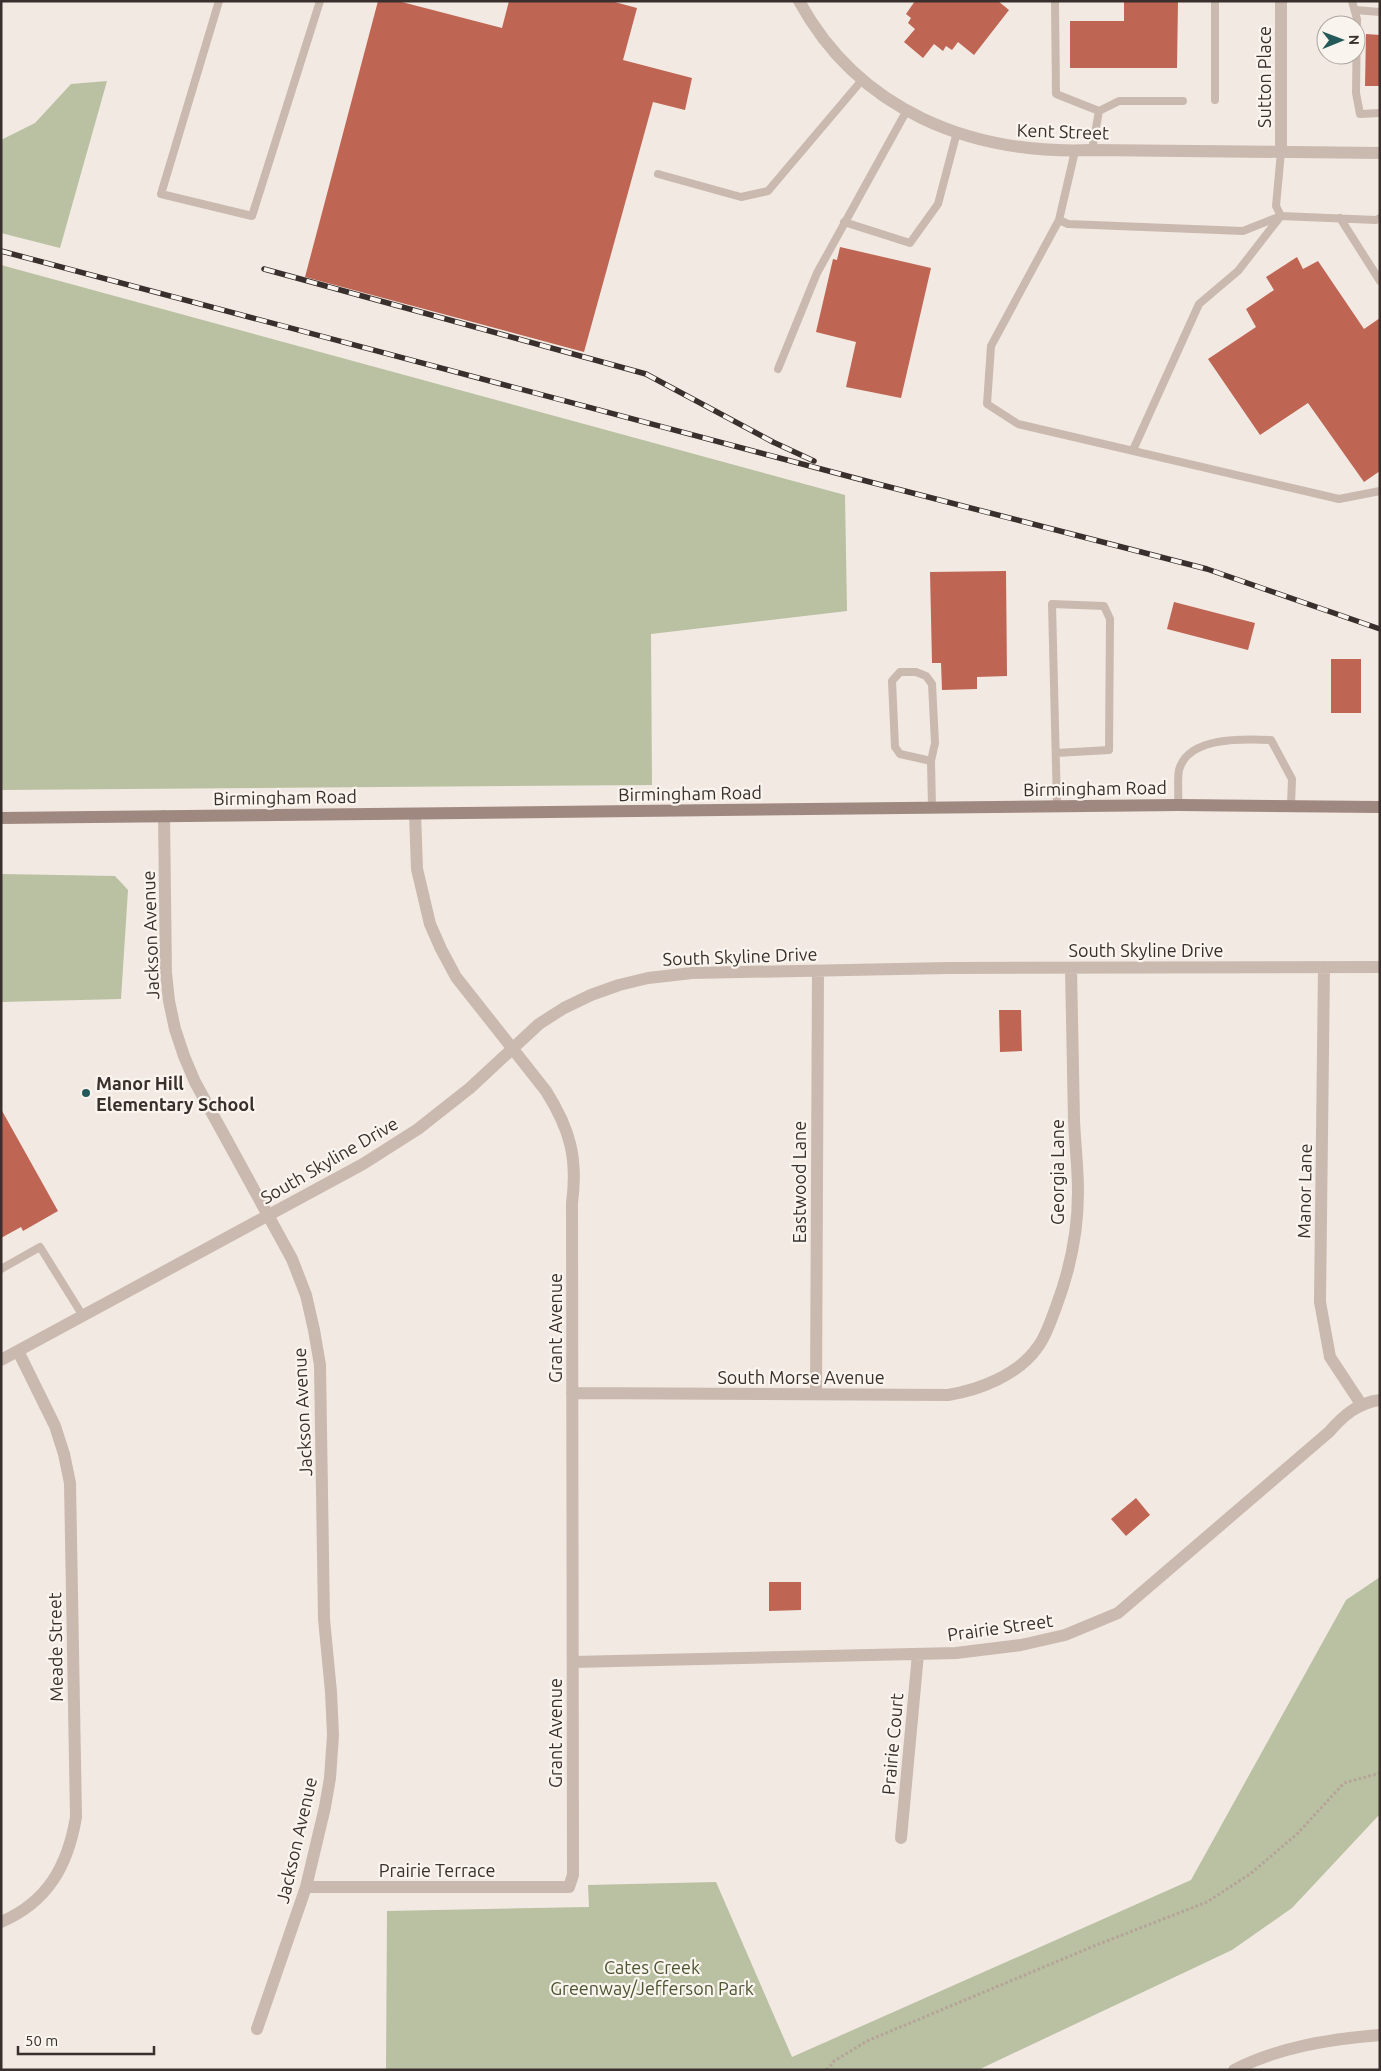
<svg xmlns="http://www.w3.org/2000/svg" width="1381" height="2071" viewBox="0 0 1381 2071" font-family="Ubuntu,sans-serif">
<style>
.green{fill:#b9c1a2}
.building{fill:#bf6553}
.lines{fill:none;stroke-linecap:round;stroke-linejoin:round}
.path{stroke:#b6a398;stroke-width:3;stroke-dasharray:2.5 2.5;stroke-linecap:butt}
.lane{stroke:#cab9ae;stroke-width:8}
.street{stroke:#cab9ae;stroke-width:12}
.secondary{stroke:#9e887f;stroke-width:12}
.rail-casing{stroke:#392f2c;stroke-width:5.5}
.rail{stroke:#faf4ee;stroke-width:4;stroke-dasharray:11;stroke-linecap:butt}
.poi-dot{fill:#235958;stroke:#faf4ee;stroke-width:2}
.labels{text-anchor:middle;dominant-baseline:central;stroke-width:4.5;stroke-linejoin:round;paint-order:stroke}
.street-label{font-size:18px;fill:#392f2c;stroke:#faf4ee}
.poi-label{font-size:18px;font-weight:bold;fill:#392f2c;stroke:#faf4ee;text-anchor:start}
.park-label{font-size:18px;fill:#4b5631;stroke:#faf4ee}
</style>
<rect width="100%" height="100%" fill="#f2e9e2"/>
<path class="green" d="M107,81L60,248L1,233V140L35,123L71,84Z
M1,265L845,495L847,611L651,634L652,785L1,790Z
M1,874L115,876L128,890L121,999L1,1002Z
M1380,1577V1814L1292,1908L1232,1950L978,2070H386L387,1911L589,1907L588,1885L716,1882L792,2057L1191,1880L1346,1600Z"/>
<path class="building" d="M378,1H398L502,28L509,1H611L637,8L623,60L692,78L685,110L653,102L584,352L305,277Z
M915,1H998L1009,10L974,55L958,42L952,50L946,46L943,51L934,44L923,58L904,42L915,29L908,23L911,18L906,14Z
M1124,1H1178L1177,68H1070V21H1124Z
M1366,34L1380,35V86H1365Z
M840,247L931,268L901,398L846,387L856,342L816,332L833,259L837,260Z
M1297,257L1303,269L1318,261L1364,329L1380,318V471L1364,482L1308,403L1260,435L1208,359L1256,327L1246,309L1274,290L1266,277Z
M1006,571L1007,676L977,677V689L942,690L941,663H932L930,572Z
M1174,602L1255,623L1248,650L1167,629Z
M1331,659H1361V713H1331Z
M999,1010H1021L1022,1051L1000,1052Z
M1,1109L58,1211L23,1231L21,1227L1,1238Z
M1136,1498L1150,1515L1126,1536L1111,1519Z
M769,1582H801V1610L769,1611Z"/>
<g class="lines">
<path class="path" d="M827,2070L834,2061L867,2041L1094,1946L1207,1902L1250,1874L1297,1834L1344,1783L1380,1773"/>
<path class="lane" d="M219,1L161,194L252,216L320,1
M1055,1L1056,94L1099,111
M1215,1V100
M1352,1L1357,19L1356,93L1360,114L1380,113
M1355,10L1380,12
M1092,150L1099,111L1119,101H1183
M1075,151L1059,220L1068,224L1243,231L1281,216
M1281,152L1276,206L1281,216L1376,220L1380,218
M658,174L741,197L768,191L862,80
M1340,218L1380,281
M1059,220L991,346L987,404L1018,424L1339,499L1380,491
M844,222L910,243L938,204L957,132
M778,369L817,273L907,110
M1133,450L1199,304L1238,271L1280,217
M1056,753L1109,750L1110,619L1104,606L1052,604L1057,806
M931,761L900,754L895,747L892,681L900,672H916L926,676L932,684L935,743L931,761L932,808
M1178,805C1179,794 1177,781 1179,770C1188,736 1244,739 1271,740L1292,779L1291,805
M1,1269L40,1247L83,1316"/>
<path class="street" d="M799,1C859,111 971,155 1092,150L1380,153
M1281,152V1
M164,816L166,973L169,1001L175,1029L184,1056L195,1082L292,1259L306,1295L314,1330L320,1365L324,1619L331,1692L333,1735L330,1778L325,1807L306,1887L257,2029
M1324,967L1320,1302L1330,1357L1361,1404
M1,1360L363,1164L418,1129L470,1088L539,1024L564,1008L591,995L619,985L648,978L692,973L948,968L1380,967
M572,1393L948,1395C979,1390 1018,1375 1037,1348C1046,1337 1051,1320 1056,1307C1070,1270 1078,1232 1078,1192C1078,1168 1075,1144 1074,1120C1073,1069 1072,1018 1071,968
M816,1394L818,971
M573,1662L956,1653L1021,1645L1065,1635L1118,1613L1329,1432C1343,1416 1357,1403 1380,1400
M901,1838L918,1654
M306,1887H569L573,1875L572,1203C578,1158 570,1129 546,1091L456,977L441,949L430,924L417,869L415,814
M1,1922C48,1902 68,1865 76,1817L70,1483L64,1454L55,1426L18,1351
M1234,2070C1279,2047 1330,2039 1380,2035"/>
<path class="secondary" d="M1,818L1178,805L1380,807"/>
<defs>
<path id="rail" d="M1,251L870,482L1207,569L1380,629
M264,269L646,374L773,442L814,461"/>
</defs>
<use href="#rail" class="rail-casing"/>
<use href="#rail" class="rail"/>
</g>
<circle class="poi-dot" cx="86" cy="1093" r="5"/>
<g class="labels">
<g class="street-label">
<text transform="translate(1264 77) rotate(-90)">Sutton Place</text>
<text transform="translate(1063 131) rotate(2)">Kent Street</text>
<text transform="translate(1095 788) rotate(-1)">Birmingham Road</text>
<text transform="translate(690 793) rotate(-1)">Birmingham Road</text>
<text transform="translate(285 797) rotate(-1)">Birmingham Road</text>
<text transform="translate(150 935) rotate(-92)">Jackson Avenue</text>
<text x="1146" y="950">South Skyline Drive</text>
<text transform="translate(740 956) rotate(-2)">South Skyline Drive</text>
<text transform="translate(329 1160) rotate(-30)">South Skyline Drive</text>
<text transform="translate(1057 1172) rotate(-90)">Georgia Lane</text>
<text transform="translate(799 1182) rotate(-90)">Eastwood Lane</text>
<text transform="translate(1304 1191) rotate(-89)">Manor Lane</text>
<text transform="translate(555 1328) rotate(-90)">Grant Avenue</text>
<text x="801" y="1377">South Morse Avenue</text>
<text transform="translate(302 1412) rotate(-93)">Jackson Avenue</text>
<text transform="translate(1000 1627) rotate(-8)">Prairie Street</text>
<text transform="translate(55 1647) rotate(-91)">Meade Street</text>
<text transform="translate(555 1733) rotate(-90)">Grant Avenue</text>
<text transform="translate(892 1744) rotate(-85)">Prairie Court</text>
<text transform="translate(296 1840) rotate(-77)">Jackson Avenue</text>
<text x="437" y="1870">Prairie Terrace</text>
</g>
<g class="poi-label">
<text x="96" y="1083">Manor Hill<tspan x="96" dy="21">Elementary School</tspan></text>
</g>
<g class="park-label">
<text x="652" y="1967">Cates Creek<tspan x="652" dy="21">Greenway/Jefferson Park</tspan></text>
</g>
</g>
<rect width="1381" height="2071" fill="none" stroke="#392f2c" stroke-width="5"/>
<g transform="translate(1341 40) rotate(89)"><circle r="24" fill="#faf4ee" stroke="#ada5a0"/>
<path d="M0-4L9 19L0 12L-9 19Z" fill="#235958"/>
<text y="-8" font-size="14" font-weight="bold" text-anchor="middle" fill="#392f2c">N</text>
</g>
<path d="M18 2046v8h136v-8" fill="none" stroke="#392f2c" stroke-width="2.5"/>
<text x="25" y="2046" font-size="15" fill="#392f2c" stroke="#faf4ee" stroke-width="4" paint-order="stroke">50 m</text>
</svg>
